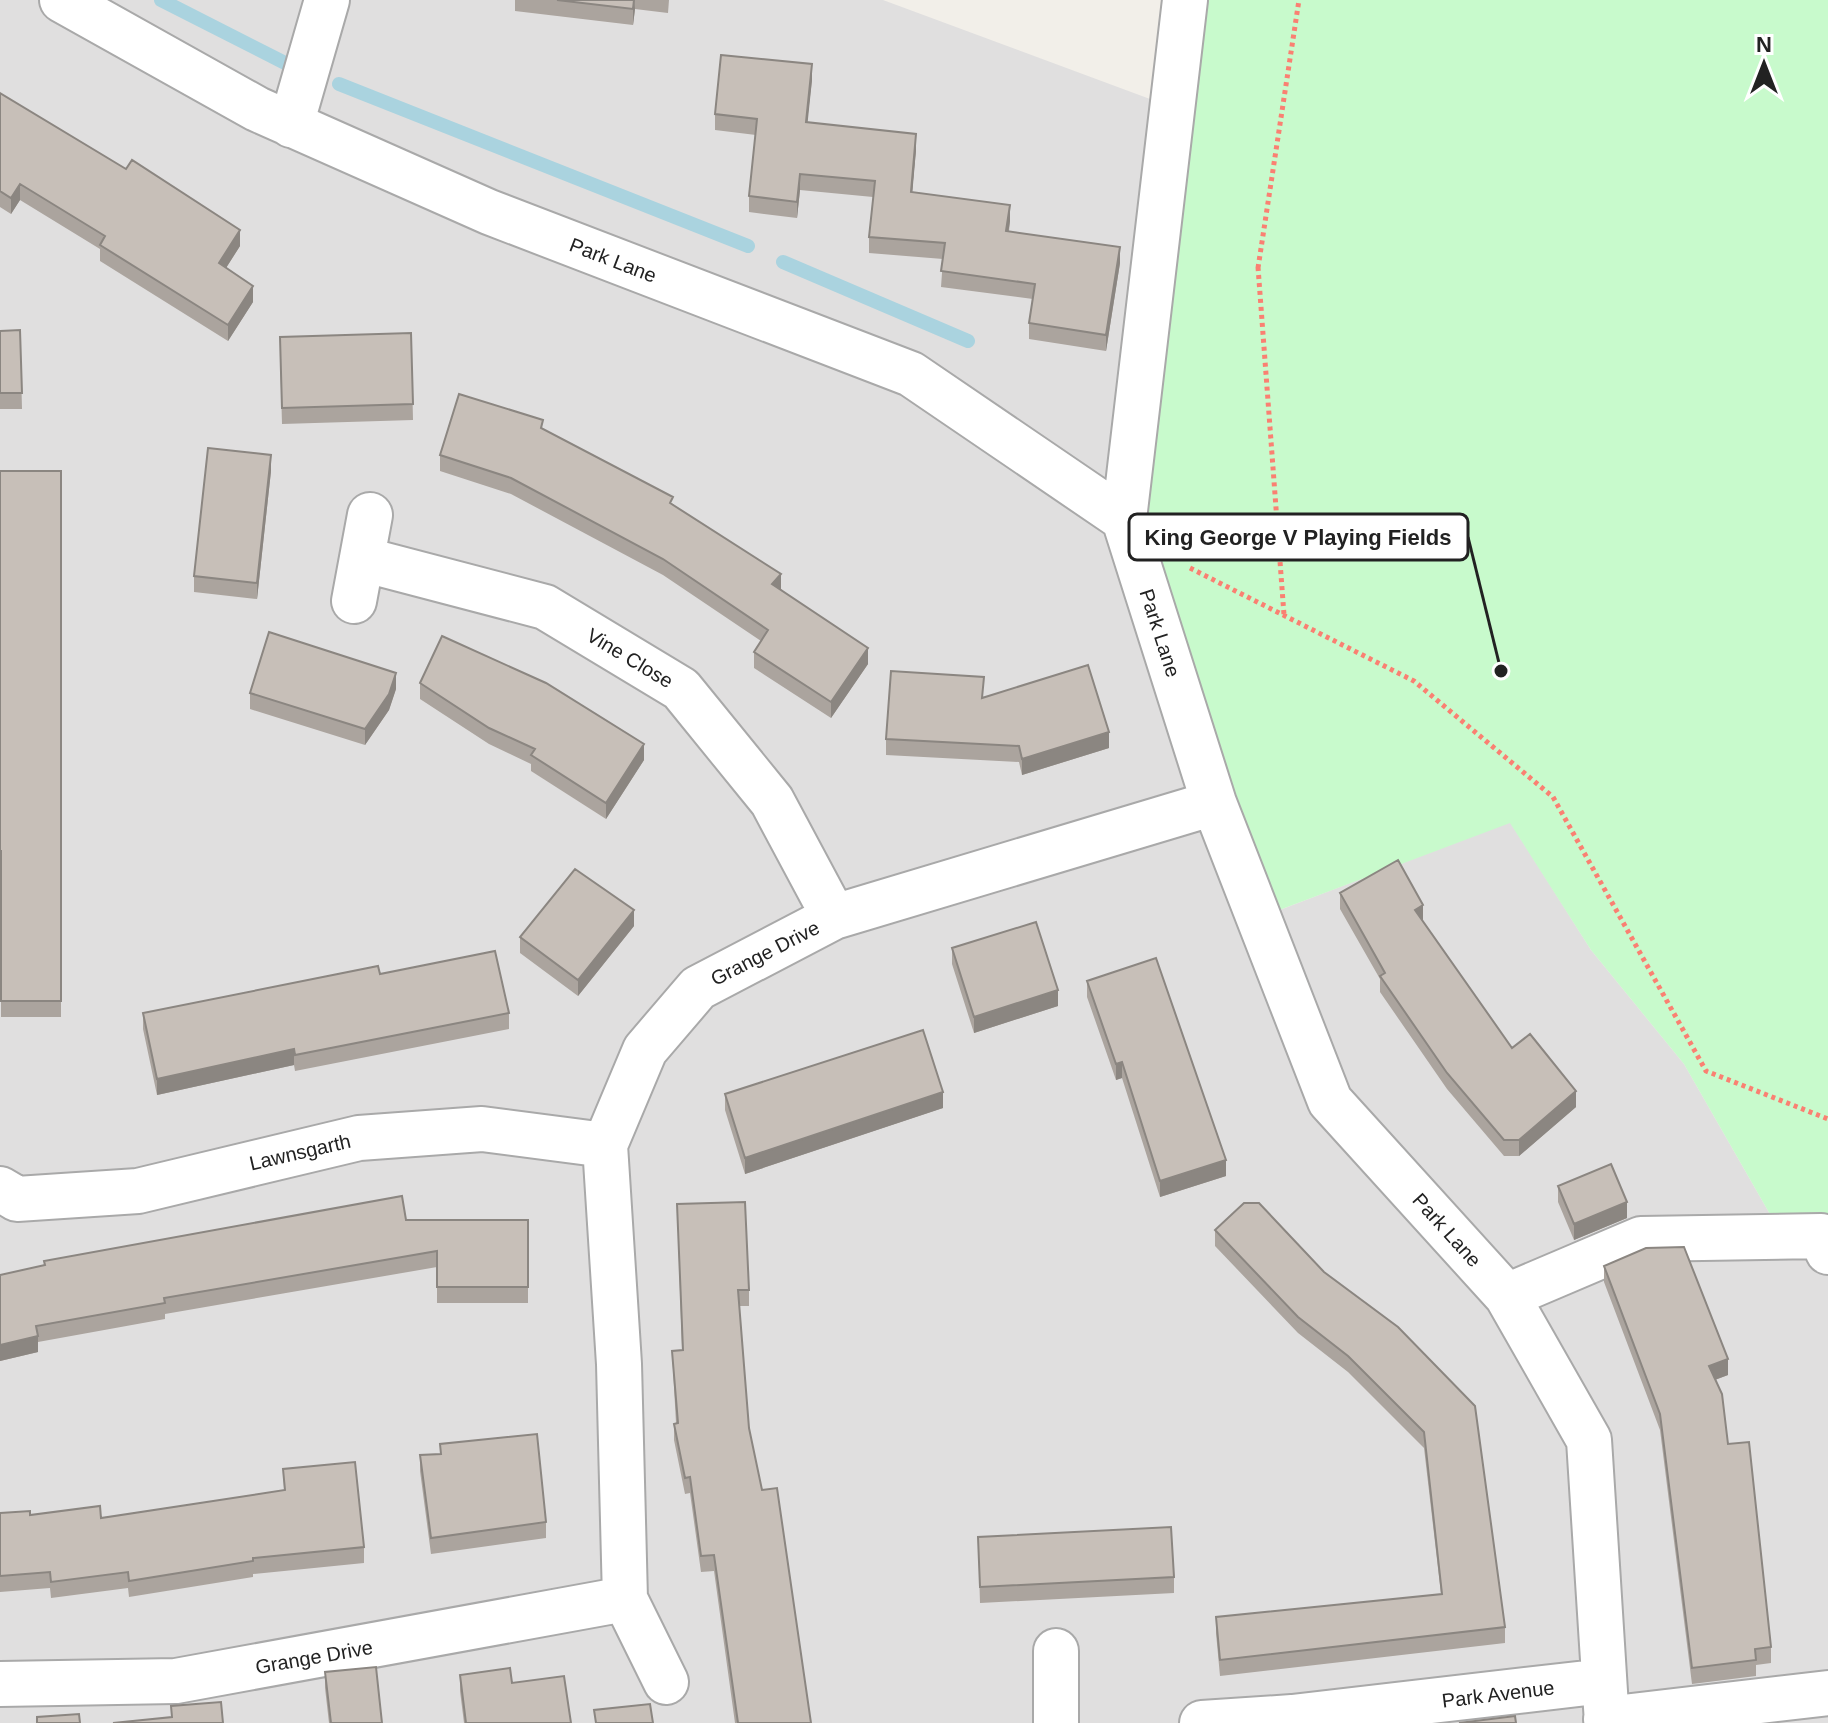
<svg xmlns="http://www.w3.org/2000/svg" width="1828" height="1723" viewBox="0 0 1828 1723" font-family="Arial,sans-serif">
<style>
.residential{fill:#e0dfdf}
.park{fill:#c8facc}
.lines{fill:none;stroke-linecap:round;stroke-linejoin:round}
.stream{stroke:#aad3df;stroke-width:14}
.minor-casing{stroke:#a9a9a9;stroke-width:48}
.path{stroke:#fa8072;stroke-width:5;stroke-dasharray:4 4;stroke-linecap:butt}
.minor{stroke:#fff;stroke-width:44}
.wall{fill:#aba49e}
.shaded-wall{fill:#8b8681}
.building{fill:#c7bfb8;stroke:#8b8681;stroke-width:2}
.labels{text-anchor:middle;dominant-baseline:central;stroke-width:7;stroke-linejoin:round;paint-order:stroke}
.street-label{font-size:20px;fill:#222;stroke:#fff}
.leader{fill:none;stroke:#222;stroke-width:3}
.callout-dot{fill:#222;stroke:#fff;stroke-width:3}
.callout{fill:#fff;stroke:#222;stroke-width:3}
.callout-label{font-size:22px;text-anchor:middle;font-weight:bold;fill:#222}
</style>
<rect width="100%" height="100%" fill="#f2efe9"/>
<path class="residential" d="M0,0H883L1185,112L1259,918L1510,822L1591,950L1684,1064L1775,1223L1828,1222V1723H0Z"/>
<path class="park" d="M1187,0H1828V1222L1775,1223L1684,1064L1591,950L1510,823L1258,918L1124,519Z"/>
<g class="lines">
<path class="stream" d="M161,0L287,64
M339,84L748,246
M783,262L968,341"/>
<defs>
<path id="minor" d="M62,0L257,109L489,212L911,374L1124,519L1214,803L1330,1101L1507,1296L1589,1440L1607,1723
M291,125L327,0
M1124,519L1185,0
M362,559L545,607L681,689L772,801L834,917
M354,601L370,515
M0,1189L17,1199L138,1191L359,1138L482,1129L605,1145
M1507,1296L1641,1239L1821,1236L1828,1252
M625,1599L666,1682
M1056,1651V1723
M0,1684L176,1681L625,1599L619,1364L605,1145L645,1050L698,988L834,917L1214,803
M1606,1719L1828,1693
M1202,1723L1292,1717L1604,1681"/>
</defs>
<use href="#minor" class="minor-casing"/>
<path class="path" d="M1258,267L1284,615
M1258,268L1299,0
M1190,568L1414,681L1553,797L1706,1071L1828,1119"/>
<use href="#minor" class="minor"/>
</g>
<path class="wall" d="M515,0H669L668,13L635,9L633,25L515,11Z
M812,80L807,122L916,150L912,192L1010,221L1009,231L1120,263L1106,351L1029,339V323L1033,299L941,287L943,259L869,253V237L873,197L800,190L797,218L749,212V196L756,135L715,130V114Z
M0,93L240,246L226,268L253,302L228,341L100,261V249L20,200L11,214L0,207Z
M20,330L22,409H0V331Z
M411,333L413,420L282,424L280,353Z
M543,429L673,504L781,589L868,664L831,718L754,668V652L761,641L663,575L511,494L440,471V455Z
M0,471H61V1017H1V867H0Z
M271,471L257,599L194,592V576Z
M420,683L644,760L606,819L531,771V764L489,744L420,699Z
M396,689L389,710L365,745L250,709V693Z
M984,697L1109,748L1022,775L1019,762L886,755V739Z
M1340,893L1423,922L1512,1048L1576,1107L1519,1156H1504L1447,1089L1380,992V979L1340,909Z
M634,926L578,996L520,953V937Z
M952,948L1058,1006L974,1033L952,964Z
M380,974L509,1013V1029L295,1071L294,1065L157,1095L143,1029V1013Z
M1087,981L1226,1176L1160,1197L1122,1078L1116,1080L1087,997Z
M725,1094L943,1108L745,1174L725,1110Z
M1558,1186L1627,1218L1574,1240L1558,1202Z
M677,1204L749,1290V1306H739L749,1428L811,1723H735L714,1571L701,1572L690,1493L685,1494L674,1440V1424L676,1423L672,1351L682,1350Z
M406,1220H528V1303H437V1267L165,1314V1319L38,1342V1352L0,1361V1275L44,1265V1261Z
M1215,1230L1324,1272L1398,1327L1505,1627V1643L1220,1676L1216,1633V1617L1441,1594L1424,1448L1348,1372L1298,1333L1215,1246Z
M1604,1266L1728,1375L1715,1380L1771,1647V1663L1756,1665V1676L1692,1684L1660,1430L1604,1282Z
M440,1444L546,1522V1538L431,1554L420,1471V1455L440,1454Z
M283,1469L364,1547V1563L253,1574V1577L129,1597L128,1588L51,1598L50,1588L0,1592V1513L30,1515L101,1518L284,1490Z
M978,1537L1174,1577V1593L980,1603Z
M325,1672L382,1723H329L325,1688Z
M460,1675L512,1683L571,1723H464L460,1691Z"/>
<path class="shaded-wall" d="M634,0L635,9L633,25V9Z
M812,64V80L806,138V122Z
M916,134V150L911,208V192Z
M800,174V190L797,218V202Z
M20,184V200L11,214V198Z
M1010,205V221L1006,247V231Z
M240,230V246L219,279V263Z
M1120,247V263L1106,351V335Z
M253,286V302L228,341V325Z
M271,455V471L257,599V583Z
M781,574V590L772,584Z
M868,648V664L831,718V702Z
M396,673V689L389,710L365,745V729Z
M1109,732V748L1022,775V759Z
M644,744V760L606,819V803Z
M1423,905V921L1415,910Z
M634,910V926L578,996V980Z
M1058,990V1006L974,1033V1017Z
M294,1049V1065L157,1095V1079Z
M1122,1062V1078L1116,1080V1064Z
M1576,1091V1107L1519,1156V1140Z
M943,1092V1108L745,1174V1158Z
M1226,1160V1176L1160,1197V1181Z
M1627,1202V1218L1574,1240V1224Z
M38,1336V1352L0,1361V1345Z
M1728,1359V1375L1709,1382V1366Z"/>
<path class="building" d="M557,0H634L633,9Z
M721,55L812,64L806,122L916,134L911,192L1010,205L1006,231L1120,247L1106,335L1029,323L1035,284L941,271L945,243L869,237L875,181L800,174L797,202L749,196L757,119L715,114Z
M0,93L126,169L132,160L240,230L219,263L253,286L228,325L100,245L105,236L20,184L11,198L0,191Z
M20,330L22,393H0V331Z
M411,333L413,404L282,408L280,337Z
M459,394L543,420L541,428L673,497L670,503L781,574L772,584L868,648L831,702L754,652L768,630L663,559L511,478L440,455Z
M208,448L271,455L257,583L194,576Z
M0,471H61V1001H1V851H0Z
M269,632L396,673L389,694L365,729L250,693Z
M442,636L546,683L644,744L606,803L531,755L535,749L489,728L420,683Z
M1088,665L1109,732L1022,759L1019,746L886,739L891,671L984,677L982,698Z
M1398,860L1423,905L1415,910L1512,1048L1530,1034L1576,1091L1519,1140H1504L1447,1073L1380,976L1385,973L1340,893Z
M575,869L634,910L578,980L520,937Z
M1036,922L1058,990L974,1017L952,948Z
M495,951L509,1013L295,1055L294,1049L157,1079L143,1013L378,966L380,974Z
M1156,958L1226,1160L1160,1181L1122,1062L1116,1064L1087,981Z
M923,1030L943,1092L745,1158L725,1094Z
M1611,1164L1627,1202L1574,1224L1558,1186Z
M402,1196L406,1220H528V1287H437V1251L164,1298L165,1303L36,1326L38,1336L0,1345V1275L45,1265L44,1261Z
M745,1202L749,1290H738L749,1428L762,1490L777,1488L811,1723H738L714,1555L701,1556L690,1477L685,1478L674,1424L678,1423L672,1351L683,1350L677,1204Z
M1244,1203H1259L1324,1272L1398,1327L1475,1406L1505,1627L1220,1660L1216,1617L1442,1594L1424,1432L1348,1356L1298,1317L1215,1230Z
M1684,1247L1728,1359L1709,1366L1722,1394L1728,1444L1749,1442L1771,1647L1755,1649L1756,1660L1692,1668L1660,1414L1604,1266L1646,1248Z
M537,1434L546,1522L431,1538L420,1455L441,1454L440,1444Z
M355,1462L364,1547L253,1558V1561L129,1581L128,1572L51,1582L50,1572L0,1576V1513L30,1511V1515L100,1506L101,1518L285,1490L283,1469Z
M1171,1527L1174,1577L980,1587L978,1537Z
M376,1667L382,1723H331L325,1672Z
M510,1668L512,1683L564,1676L571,1723H466L460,1675Z
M221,1702L223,1723H113L172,1717L171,1706Z
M650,1704L653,1723H596L594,1710Z
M79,1714L80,1723H37V1717Z
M1515,1716L1516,1723H1459Z"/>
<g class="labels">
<g class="street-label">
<text transform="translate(613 260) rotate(21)">Park Lane</text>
<text transform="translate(1160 633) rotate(72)">Park Lane</text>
<text transform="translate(630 658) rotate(31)">Vine Close</text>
<text transform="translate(765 953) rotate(-27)">Grange Drive</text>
<text transform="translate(300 1152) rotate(-13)">Lawnsgarth</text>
<text transform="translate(1447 1230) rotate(48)">Park Lane</text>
<text transform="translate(314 1657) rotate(-10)">Grange Drive</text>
<text transform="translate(1498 1694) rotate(-7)">Park Avenue</text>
</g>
</g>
<path class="leader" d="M1501 671L1468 537"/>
<circle class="callout-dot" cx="1501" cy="671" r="8"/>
<rect class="callout" x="1129" y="514" width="339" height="46" rx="8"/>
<g class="callout-label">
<text x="1298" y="545">King George V Playing Fields</text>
</g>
<g transform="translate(1764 64)" stroke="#ffffff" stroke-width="6" paint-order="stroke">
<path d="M0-6L14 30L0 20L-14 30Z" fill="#222222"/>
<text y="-12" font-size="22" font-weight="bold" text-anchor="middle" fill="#222222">N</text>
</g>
</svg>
